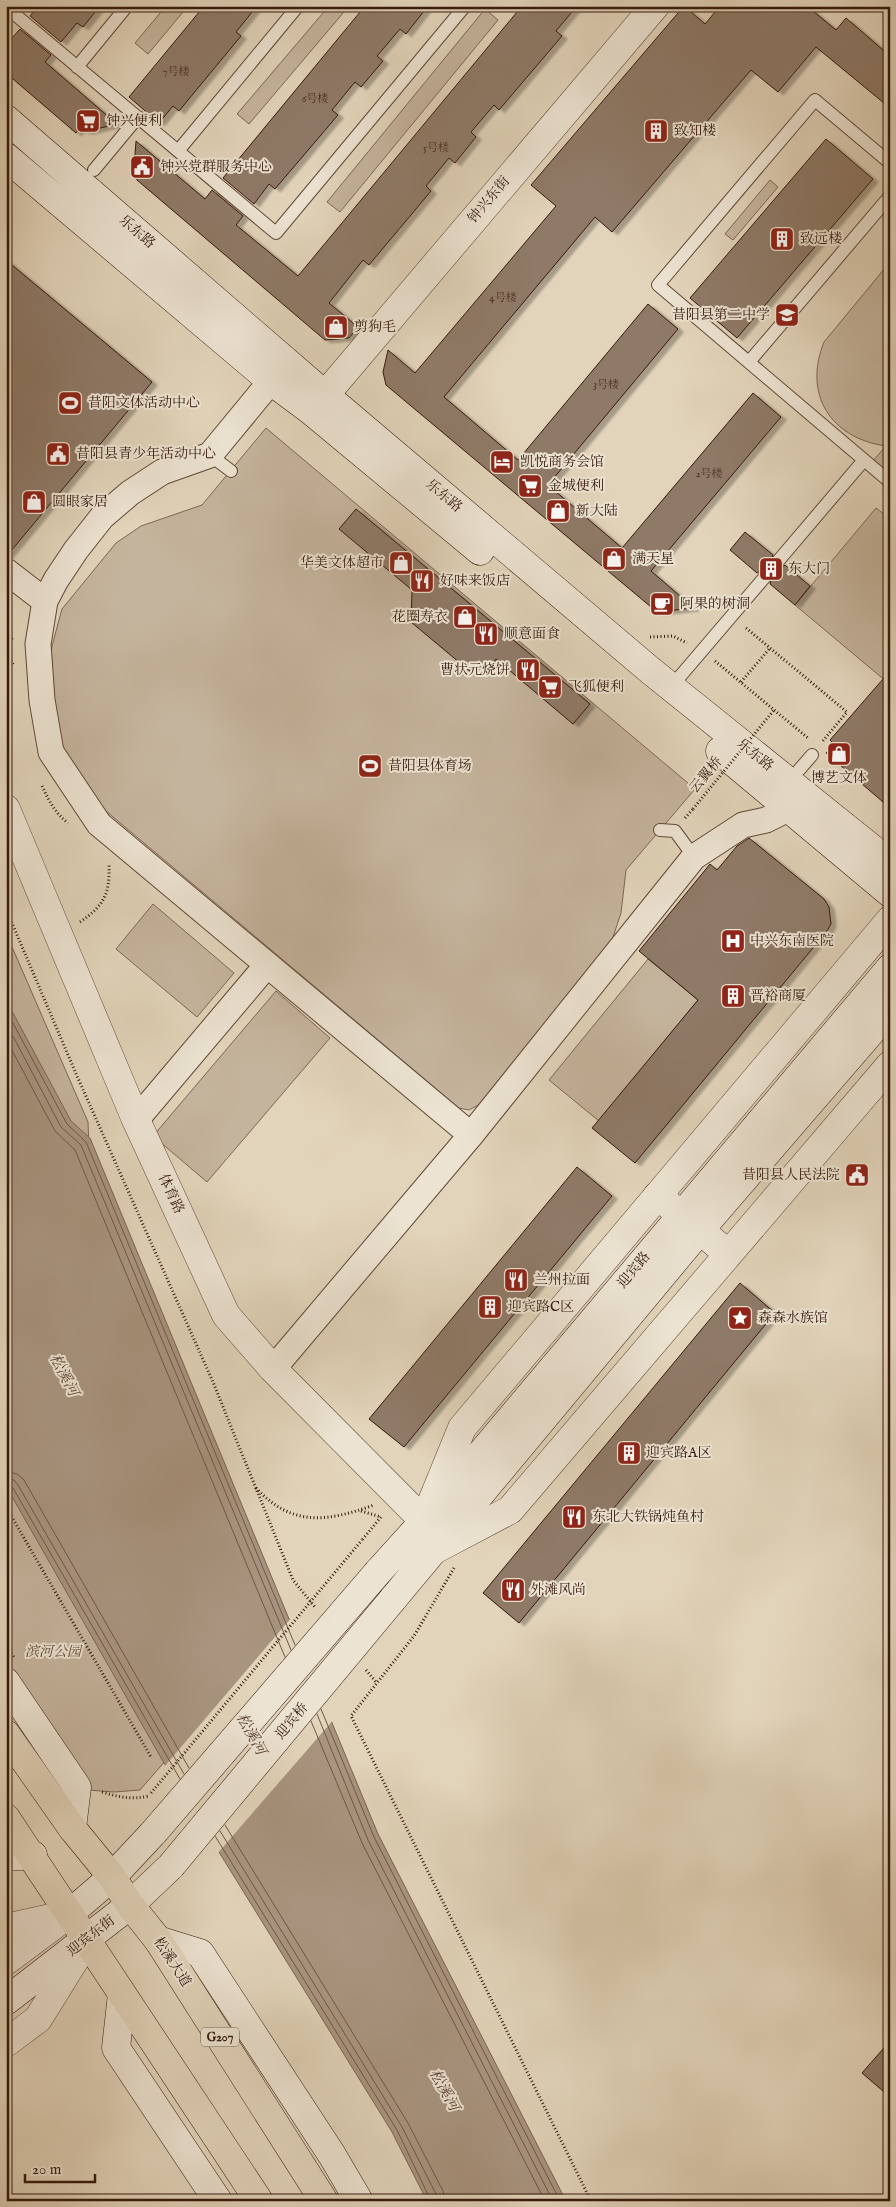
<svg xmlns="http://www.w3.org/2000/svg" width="896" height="2207" viewBox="0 0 896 2207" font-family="'IM FELL English','Noto Serif SC',serif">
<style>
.green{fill:#c5b49d;stroke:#7e6655}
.water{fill:#a8947f;stroke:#7a6351}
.pier{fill:#e2d4ba}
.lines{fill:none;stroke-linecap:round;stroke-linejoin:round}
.shore{stroke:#6f5646;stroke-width:1}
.building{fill:#8f7a67;stroke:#36190d;filter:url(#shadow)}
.service-casing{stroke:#614838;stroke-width:14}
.minor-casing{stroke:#614838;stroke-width:27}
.tertiary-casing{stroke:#614838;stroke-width:29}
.secondary-casing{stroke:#36190d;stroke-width:29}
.trunk-casing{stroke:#36190d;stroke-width:29}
.path{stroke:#36190d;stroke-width:3;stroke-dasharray:1 2.5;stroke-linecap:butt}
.service{stroke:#ece3d2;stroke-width:12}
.minor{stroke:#ece3d2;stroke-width:25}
.tertiary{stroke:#ece3d2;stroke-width:28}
.secondary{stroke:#ece3d2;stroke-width:28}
.trunk{stroke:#e2d4ba;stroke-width:28}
.secondary-bridge-casing{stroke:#36190d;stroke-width:29;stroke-linecap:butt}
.path-bridge{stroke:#36190d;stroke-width:3;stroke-dasharray:1 2.5;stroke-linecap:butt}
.secondary-bridge{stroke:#ece3d2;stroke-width:28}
.labels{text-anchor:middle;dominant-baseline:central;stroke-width:4;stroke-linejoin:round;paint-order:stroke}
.number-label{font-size:11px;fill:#4c3124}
.shield{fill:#ece3d2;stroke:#6d5648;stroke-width:1}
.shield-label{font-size:12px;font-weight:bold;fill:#36190d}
.poi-label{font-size:14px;fill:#36190d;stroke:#ece3d2;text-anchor:start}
.street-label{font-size:14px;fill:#36190d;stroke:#ece3d2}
.park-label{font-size:14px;font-style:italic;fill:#614838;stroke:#ece3d2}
.water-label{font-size:15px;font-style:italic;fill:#5e4435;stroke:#ece3d2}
</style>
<defs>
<filter id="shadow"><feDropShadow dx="5.5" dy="3" stdDeviation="1" flood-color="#0004"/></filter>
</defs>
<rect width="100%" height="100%" fill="#e2d4ba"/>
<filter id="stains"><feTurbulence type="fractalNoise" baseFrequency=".004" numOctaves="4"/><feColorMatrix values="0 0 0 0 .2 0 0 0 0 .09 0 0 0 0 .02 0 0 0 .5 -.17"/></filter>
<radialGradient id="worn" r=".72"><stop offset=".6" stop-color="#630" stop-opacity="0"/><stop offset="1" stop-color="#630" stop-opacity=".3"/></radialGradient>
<path class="green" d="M166,6H188L148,54L135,43Z
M329,6H349L249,124L237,114Z
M485,9L498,20L340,212L327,202Z
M770,180L778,187L733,240L725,234Z
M890,262V478L871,463L886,446C830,438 803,394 824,342Z
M266,428L695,789L626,870L621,913L612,940L480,1104L469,1110L459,1108L106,811L79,781L63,752L48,680L52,646L62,609L116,543L141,526L202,505Z
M876,508L890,519V671L887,682L795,605Z
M153,904L234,973L197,1017L116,949Z
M6,933L88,1122L89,1147L65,1124L6,1019Z
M648,959L698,1000L599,1121L549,1080Z
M276,991L330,1038L207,1182L153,1136Z
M6,1477L167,1759L140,1790L114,1792L88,1790L6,1667Z"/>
<path class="water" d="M6,1000L71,1121L90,1138L378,1834L566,2201H427L392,2132L164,1763L6,1486Z"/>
<path class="pier" d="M292,1617L334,1719L217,1854L164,1767Z"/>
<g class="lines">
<path class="shore" d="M6,1010L67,1124L86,1142L295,1645
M6,1023L61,1127L81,1145L291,1650
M6,1039L55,1131L75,1150L285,1657
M6,1471L17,1474L24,1480L189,1768
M6,1479L14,1480L18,1485L184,1774
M6,1485L13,1488L180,1779
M321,1709L374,1837L560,2201
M317,1714L368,1840L553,2201
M311,1721L362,1843L545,2201
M225,1825L408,2123L443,2191L445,2201
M220,1831L402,2127L436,2194L438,2201
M215,1836L397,2130L431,2201"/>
</g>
<path class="building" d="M38,6H100L83,27L77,23L61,42L30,16Z
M204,6H257L236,32L241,36L179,111L173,106L159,123L129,97Z
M365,6H428L406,34L400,29L377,56L383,61L361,87L355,82L332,110L338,115L275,189L269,184L254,204L223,178Z
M522,6H577L556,31L562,36L499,110L494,105L471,132L476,137L455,163L449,158L426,186L431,191L369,265L363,260L329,303L358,327L349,338L325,340L137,180L134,168L136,141L205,199L212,190L243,216L236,225L298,276Z
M684,6L705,24L720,6H807L836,30L846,18L890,56V108L816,47L778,92L751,70L612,232L595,217L444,397L518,460L648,304L678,329L548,485L622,548L753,393L781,417L651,571L694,608L657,612L386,385L383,372L388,350L415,373L556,206L531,185Z
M20,29L51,55L45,62L117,124L88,131L79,129L76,133L6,73V45Z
M826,139L873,179L737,338L690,298Z
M6,260L152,382L6,557Z
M356,509L590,704L573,724L496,659L489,669L472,673L411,622L412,590L339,529Z
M745,532L773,555L771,562L774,566L781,568L785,565L810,586L795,605L770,584L772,576L769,572L762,570L757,573L730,550Z
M890,671V808L826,753L834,744L830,740Z
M749,838L824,899L829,907L831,924L827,931L635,1163L592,1128L698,1000L639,951L710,864L717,870L737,846Z
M577,1167L612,1196L404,1447L369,1419Z
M740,1283L775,1313L519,1623L483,1593Z
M890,2041V2097L862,2073Z"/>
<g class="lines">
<defs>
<path id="service" d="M6,7L276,233L465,6
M77,67L127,6
M178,151L298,6
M890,163L815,100L658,285L890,482
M94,170L138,117
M749,362L890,196
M210,455L231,471
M779,560L864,460
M671,687L764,578
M799,770L812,755
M660,830L675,831L694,857"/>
<path id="minor" d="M271,381L210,455L162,472L130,493L102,517L76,550L56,580L45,601L38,644L42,700L51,752L99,824L471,1135
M6,571L45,601
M136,1120L267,965
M273,1369L471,1135L694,857L743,825L766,820L790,808"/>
<path id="tertiary" d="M325,395L655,6
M6,809L136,1120L226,1315L273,1369L424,1521L462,1428L890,920
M436,1549L510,1510L890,1065
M6,1928L69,1914
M6,2043L38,2019L87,1940"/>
<path id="secondary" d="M6,119L325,395L651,671L890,863
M6,157L271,381L310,410L480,551
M720,751L890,893
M657,1196L681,1214
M700,1230L728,1254
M378,1572L424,1521L890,968
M393,1599L700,1230L890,1010
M6,1682L77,1787L72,1828
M6,1857L33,1855
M158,1940L200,1953L332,2155L359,2201
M6,1961L69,1914L112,1877L154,1832
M122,1994L116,2048L218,2201
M6,2001L130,1905L171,1866"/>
<path id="trunk" d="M6,1734L72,1828L112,1877L130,1905L158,1940L324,2201
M6,1818L259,2201"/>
</defs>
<use href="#service" class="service-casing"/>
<use href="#minor" class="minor-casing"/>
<use href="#tertiary" class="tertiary-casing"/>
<use href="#secondary" class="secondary-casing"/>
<use href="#trunk" class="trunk-casing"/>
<path class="path" d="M746,628L847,712L822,742
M650,637L673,636L687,643
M6,642L14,637
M6,651L14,666
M715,661L808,738
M741,682L770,648
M42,786C49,801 55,813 68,823
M685,818L693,809
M6,909L77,1076L213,1382L293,1580L315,1607
M80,922C105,905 110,893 109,863
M256,1488C292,1527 327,1522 374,1505
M6,1507L151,1757
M361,1511L381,1517L362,1540
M454,1568L414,1636L351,1716L591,2201
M6,1644L15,1659
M366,1670L376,1682
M102,1792C119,1797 131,1800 149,1796"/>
<use href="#service" class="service"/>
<use href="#minor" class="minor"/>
<use href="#tertiary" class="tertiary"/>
<use href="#secondary" class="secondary"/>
<use href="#trunk" class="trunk"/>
<defs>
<path id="secondary-bridge" d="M154,1832L378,1572
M171,1866L393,1599"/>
</defs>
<use href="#secondary-bridge" class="secondary-bridge-casing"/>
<path class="path-bridge" d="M693,809L774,710
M151,1793L362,1540"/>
<use href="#secondary-bridge" class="secondary-bridge"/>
</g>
<defs>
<symbol id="supermarket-square" viewBox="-11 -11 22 22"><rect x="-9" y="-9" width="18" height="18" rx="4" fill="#8f2418" stroke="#ece3d2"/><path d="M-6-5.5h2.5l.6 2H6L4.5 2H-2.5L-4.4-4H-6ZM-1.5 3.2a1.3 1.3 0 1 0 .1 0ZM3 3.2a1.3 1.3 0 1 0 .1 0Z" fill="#fff"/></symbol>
<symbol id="building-square" viewBox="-11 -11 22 22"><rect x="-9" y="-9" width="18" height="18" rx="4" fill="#8f2418" stroke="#ece3d2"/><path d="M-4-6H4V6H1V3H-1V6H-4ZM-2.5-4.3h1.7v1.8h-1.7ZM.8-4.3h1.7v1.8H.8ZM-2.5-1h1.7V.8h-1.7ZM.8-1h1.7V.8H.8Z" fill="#fff"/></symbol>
<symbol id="civic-square" viewBox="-11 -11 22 22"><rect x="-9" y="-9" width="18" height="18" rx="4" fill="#8f2418" stroke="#ece3d2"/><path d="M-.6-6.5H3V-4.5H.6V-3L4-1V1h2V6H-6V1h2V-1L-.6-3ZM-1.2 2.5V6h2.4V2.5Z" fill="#fff"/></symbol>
<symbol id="school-square" viewBox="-11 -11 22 22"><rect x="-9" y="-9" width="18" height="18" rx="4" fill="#8f2418" stroke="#ece3d2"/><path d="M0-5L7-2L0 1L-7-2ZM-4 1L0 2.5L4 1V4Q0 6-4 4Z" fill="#fff"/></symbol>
<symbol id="shop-square" viewBox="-11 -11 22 22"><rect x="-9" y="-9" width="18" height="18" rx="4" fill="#8f2418" stroke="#ece3d2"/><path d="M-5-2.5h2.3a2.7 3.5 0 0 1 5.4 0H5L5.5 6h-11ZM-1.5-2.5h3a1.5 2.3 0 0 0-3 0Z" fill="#fff"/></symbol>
<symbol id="stadium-square" viewBox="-11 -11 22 22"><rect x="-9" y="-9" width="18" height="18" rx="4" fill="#8f2418" stroke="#ece3d2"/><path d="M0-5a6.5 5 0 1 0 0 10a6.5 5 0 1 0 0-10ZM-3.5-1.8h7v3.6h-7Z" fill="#fff"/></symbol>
<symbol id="hotel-square" viewBox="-11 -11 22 22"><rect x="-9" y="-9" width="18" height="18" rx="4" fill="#8f2418" stroke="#ece3d2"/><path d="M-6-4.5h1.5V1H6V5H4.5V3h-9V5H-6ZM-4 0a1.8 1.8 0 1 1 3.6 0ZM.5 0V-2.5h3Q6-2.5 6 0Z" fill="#fff"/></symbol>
<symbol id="restaurant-square" viewBox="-11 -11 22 22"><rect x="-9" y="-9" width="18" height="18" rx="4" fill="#8f2418" stroke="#ece3d2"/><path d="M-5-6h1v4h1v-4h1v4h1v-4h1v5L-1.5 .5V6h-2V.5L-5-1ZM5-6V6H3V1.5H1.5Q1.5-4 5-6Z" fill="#fff"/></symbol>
<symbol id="cafe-square" viewBox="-11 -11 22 22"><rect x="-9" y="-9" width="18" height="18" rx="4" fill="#8f2418" stroke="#ece3d2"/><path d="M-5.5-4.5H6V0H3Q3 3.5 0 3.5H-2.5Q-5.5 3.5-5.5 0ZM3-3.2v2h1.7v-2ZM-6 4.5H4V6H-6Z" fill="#fff"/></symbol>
<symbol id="hospital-square" viewBox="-11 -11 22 22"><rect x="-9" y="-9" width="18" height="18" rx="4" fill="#8f2418" stroke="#ece3d2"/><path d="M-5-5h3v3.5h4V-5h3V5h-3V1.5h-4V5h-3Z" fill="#fff"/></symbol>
<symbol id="sight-square" viewBox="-11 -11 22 22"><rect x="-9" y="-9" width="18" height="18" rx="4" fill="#8f2418" stroke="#ece3d2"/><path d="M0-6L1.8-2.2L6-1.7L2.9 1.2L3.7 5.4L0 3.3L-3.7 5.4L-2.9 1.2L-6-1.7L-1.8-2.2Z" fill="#fff"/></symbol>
</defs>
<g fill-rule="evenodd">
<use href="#supermarket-square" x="74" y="107" width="28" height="28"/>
<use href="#building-square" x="642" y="117" width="28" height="28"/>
<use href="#civic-square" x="128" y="153" width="28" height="28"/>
<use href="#building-square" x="768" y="225" width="28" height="28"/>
<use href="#school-square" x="773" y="301" width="28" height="28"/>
<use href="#shop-square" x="322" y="313" width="28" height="28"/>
<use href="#stadium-square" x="56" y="389" width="28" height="28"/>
<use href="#civic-square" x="44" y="440" width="28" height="28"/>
<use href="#hotel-square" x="488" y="448" width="28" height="28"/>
<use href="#supermarket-square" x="516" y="472" width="28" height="28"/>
<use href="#shop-square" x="20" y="488" width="28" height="28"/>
<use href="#shop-square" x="544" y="497" width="28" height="28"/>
<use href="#shop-square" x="600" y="545" width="28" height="28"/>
<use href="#shop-square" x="387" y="549" width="28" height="28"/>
<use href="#building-square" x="757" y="555" width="28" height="28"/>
<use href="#restaurant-square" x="408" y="567" width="28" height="28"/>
<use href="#cafe-square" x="648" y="590" width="28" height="28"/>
<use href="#shop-square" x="451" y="603" width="28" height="28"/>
<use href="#restaurant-square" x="472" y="620" width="28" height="28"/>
<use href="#restaurant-square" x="514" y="656" width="28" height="28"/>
<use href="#supermarket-square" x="536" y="673" width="28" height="28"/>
<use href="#shop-square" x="825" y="740" width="28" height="28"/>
<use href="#stadium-square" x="356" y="752" width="28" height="28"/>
<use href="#hospital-square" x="719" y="927" width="28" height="28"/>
<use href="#building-square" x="719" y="982" width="28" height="28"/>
<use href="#civic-square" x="843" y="1161" width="28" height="28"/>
<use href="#restaurant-square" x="502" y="1266" width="28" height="28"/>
<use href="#building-square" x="476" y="1293" width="28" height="28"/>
<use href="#sight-square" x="726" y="1304" width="28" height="28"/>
<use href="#building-square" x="615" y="1439" width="28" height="28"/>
<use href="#restaurant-square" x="560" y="1503" width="28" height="28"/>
<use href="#restaurant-square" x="499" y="1576" width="28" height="28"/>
</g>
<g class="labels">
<g class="number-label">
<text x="176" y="72">7号楼</text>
<text x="315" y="99">6号楼</text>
<text x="436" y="148">5号楼</text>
<text x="503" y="298">4号楼</text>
<text x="606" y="385">3号楼</text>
<text x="709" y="474">2号楼</text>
</g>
<rect class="shield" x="201" y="2027.5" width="38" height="19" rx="4"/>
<g class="shield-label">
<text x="220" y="2037">G207</text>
</g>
<g class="poi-label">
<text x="106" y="121">钟兴便利</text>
<text x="674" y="131">致知楼</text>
<text x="160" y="167">钟兴党群服务中心</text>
<text x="800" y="239">致远楼</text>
<text x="770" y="315" text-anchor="end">昔阳县第二中学</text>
<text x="354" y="327">剪狗毛</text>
<text x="88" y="403">昔阳文体活动中心</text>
<text x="76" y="454">昔阳县青少年活动中心</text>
<text x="520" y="462">凯悦商务会馆</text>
<text x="548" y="486">金城便利</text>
<text x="52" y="502">圆眼家居</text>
<text x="576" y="511">新大陆</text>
<text x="632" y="559">满天星</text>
<text x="384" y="563" text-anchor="end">华美文体超市</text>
<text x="788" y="569">东大门</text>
<text x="440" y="581">好味来饭店</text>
<text x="680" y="604">阿果的树洞</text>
<text x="448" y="617" text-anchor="end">花圈寿衣</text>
<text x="504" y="634">顺意面食</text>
<text x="510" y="670" text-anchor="end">曹状元烧饼</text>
<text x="568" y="687">飞狐便利</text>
<text x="388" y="766">昔阳县体育场</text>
<text x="839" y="778" text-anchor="middle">博艺文体</text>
<text x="750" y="941">中兴东南医院</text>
<text x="750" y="996">晋裕商厦</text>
<text x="840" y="1175" text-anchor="end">昔阳县人民法院</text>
<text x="534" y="1280">兰州拉面</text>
<text x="508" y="1307">迎宾路C区</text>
<text x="758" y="1318">森森水族馆</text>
<text x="646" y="1453">迎宾路A区</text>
<text x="592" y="1517">东北大铁锅炖鱼村</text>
<text x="530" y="1590">外滩风尚</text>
</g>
<g class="street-label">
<text transform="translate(489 200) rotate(-50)">钟兴东街</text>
<text transform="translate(137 232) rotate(41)">乐东路</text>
<text transform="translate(444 496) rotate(40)">乐东路</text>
<text transform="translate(755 755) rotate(39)">乐东路</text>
<text transform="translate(706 775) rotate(-50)">云翼桥</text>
<text transform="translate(171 1194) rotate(65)">体育路</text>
<text transform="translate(634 1270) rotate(-50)">迎宾路</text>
<text transform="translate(292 1721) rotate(-50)">迎宾桥</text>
<text transform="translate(91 1936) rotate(-38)">迎宾东街</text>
<text transform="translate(172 1962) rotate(57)">松溪大道</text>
</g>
<g class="park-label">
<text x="53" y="1652">滨河公园</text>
</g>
<g class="water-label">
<text transform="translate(64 1375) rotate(63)">松溪河</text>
<text transform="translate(251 1734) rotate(61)">松溪河</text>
<text transform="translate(444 2090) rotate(61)">松溪河</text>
</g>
</g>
<rect width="896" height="2207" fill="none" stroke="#e2d4ba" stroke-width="25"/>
<rect x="8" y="8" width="881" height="2192" fill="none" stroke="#36190d" stroke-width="2.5"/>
<rect x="12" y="12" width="871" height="2182" fill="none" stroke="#36190d"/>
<path d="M25 2174v8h70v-8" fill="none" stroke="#36190d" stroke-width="2.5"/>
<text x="32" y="2174" font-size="15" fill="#36190d" stroke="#ece3d2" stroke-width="4" paint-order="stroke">20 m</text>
<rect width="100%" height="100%" filter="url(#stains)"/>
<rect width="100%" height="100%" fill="url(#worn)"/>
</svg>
